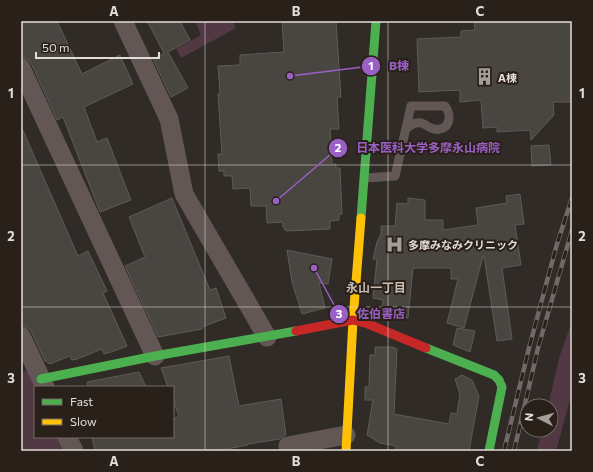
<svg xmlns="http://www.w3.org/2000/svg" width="593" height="472" viewBox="0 0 593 472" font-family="Commissioner,'Noto Sans JP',sans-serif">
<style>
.green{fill:#513843}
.building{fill:#494541;stroke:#5e5b57}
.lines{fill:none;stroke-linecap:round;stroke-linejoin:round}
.lane{stroke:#635756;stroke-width:9}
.street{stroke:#635756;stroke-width:19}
.fast{stroke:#4caf50;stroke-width:9}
.slow{stroke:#ffc107;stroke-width:9}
.jam{stroke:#c62828;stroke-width:9}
.rail-casing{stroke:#716867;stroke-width:4.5}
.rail{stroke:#292019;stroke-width:3;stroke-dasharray:9;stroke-linecap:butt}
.grid{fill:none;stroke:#e2dbd7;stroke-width:1;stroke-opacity:0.55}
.labels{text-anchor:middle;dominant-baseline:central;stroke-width:4;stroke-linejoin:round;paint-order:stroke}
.poi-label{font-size:11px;font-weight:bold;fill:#e2dbd7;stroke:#292019;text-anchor:start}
.neighbourhood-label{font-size:12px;font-weight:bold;fill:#c9bdb4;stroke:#292019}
.leader{fill:none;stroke:#9a60c6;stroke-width:1.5}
.callout-dot{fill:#9a60c6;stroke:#292019;stroke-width:1.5}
.mark-label{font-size:12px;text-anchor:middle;font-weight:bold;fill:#fff}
.callout-label{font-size:12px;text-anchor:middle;font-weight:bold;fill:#9a60c6;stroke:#292019;stroke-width:4;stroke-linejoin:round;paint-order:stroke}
.neatline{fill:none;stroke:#e2dbd7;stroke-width:1.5}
.grid-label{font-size:13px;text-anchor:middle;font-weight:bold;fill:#e2dbd7}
</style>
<rect width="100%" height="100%" fill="#302b26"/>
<path class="green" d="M195,21H233L236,28L181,58L176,49L201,35Z
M572,321V393L556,451H537L542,430H551V406H548L559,358Z
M28,370L35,387V437H57L63,451H21V372Z"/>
<path class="building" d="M21,21H57L82,74L120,55L133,84L84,107L97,142L107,138L131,200L100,212L63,117L57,120L31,63L27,59L21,57Z
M147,21H180L190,40L168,52L188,88L171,97L153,59L164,53Z
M282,21H336L341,97H337L339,129H330L332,164H336V168H340L342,214H339V220L330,221V229L286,231L283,227L282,222L267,223L266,206H251L250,188L233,189L232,176H224V171H219L218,154H222L218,94L220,93L218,66L240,65V55L284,52Z
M474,21H572V102H553L554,115L531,140L530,130L497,132V127L483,128L481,100L460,102V90L419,92L417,39L461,37V31L475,30Z
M21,126L78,256L88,251L107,291L103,293L127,346L114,351L104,354L102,349L77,359L72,360L70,356L50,364L45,361L31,331L27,327L21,325Z
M549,145L551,165L532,166L531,146Z
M520,194L524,224L515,225L521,265L502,268L512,339L497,341L484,256H483L464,328L447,323L458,279H451V268H413L408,318L381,315L383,300L373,298L377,259H373L377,242L381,234V226H395L397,203L408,204V198L425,200V220H443V230L478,225L476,208L507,203L506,196Z
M172,198L210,290L216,288L226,318L202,327V329L158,337L125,266L145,257L129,217Z
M287,250L332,259L328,284L319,283L325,308L302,314L292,282Z
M457,328L475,331L470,352L453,345Z
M375,347H392L397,349L394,414L449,424L451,413L457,414L460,394L455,379L462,375L472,380L479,396L469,451H395L396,446L380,443L367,435L373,400H365V387H369L370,355H375Z
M229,356L239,406L281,399L286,435L280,439L248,444V445L216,451H95L92,437H173V419L179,416L173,401V387H168L161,368Z
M139,372L146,387H88L87,382Z"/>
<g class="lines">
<path class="lane" d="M365,178L395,176L411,106H445C453,116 449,132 434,129C427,128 424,121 417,123C412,123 409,127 406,129"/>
<path class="street" d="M123,21L169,119L184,194L267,337
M21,68L155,356
M21,336L45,387
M67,437L74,451
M288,446L346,435"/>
<path class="fast" d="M361,218L376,21
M426,348L494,375L499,380L502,387L489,451
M41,379L155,356L296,331"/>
<path class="slow" d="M346,451L353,320L361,218"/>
<path class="jam" d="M296,331L353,320L368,324L426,348"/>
<defs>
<path id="rail" d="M504,451L529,348L557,244L572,198
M514,451L538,348L572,230"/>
</defs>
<use href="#rail" class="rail-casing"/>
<use href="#rail" class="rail"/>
</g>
<path class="grid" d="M205,21V451M388,21V451M21,165H572M21,307H572"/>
<defs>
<symbol id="building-bare" viewBox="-9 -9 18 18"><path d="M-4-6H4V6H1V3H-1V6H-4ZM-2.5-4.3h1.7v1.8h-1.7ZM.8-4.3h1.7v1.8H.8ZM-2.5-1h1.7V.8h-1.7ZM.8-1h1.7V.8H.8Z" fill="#a49d99" stroke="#292019" stroke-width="2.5" paint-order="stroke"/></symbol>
<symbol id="hospital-bare" viewBox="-9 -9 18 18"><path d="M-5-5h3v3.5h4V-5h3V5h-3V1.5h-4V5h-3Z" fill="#a49d99" stroke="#292019" stroke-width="2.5" paint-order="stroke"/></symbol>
</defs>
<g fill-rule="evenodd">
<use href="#building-bare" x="472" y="64" width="25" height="25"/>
<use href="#hospital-bare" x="382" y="232" width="25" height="25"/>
</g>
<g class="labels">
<g class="poi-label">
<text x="498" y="77">A棟</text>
<text x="408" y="244">多摩みなみクリニック</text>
</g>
<g class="neighbourhood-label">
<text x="376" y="287">永山一丁目</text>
</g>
</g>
<path class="leader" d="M290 76L371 66M276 201L338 148M314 268L339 314"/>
<g class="callout-dot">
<circle cx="290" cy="76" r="4"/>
<circle cx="276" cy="201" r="4"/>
<circle cx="314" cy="268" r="4"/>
<circle cx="371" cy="66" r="10"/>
<circle cx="338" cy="148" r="10"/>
<circle cx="339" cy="314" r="10"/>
</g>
<g class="mark-label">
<text x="371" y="70">1</text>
<text x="338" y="152">2</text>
<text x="339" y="318">3</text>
</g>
<g class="callout-label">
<text x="399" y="70">B棟</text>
<text x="428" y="152">日本医科大学多摩永山病院</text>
<text x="381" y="318">佐伯書店</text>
</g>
<rect width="593" height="472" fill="none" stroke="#292019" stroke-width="44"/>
<rect x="34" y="386" width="140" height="52" fill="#292019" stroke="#736b65"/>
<rect x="42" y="399" width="20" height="6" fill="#4caf50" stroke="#736b65"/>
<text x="70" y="406" font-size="12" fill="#e2dbd7">Fast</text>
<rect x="42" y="419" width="20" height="6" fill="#ffc107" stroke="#736b65"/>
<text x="70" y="426" font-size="12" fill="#e2dbd7">Slow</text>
<g transform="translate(539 418) rotate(276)"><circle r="19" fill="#292019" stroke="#736b65"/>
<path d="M0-3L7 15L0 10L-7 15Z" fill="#a49d99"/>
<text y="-6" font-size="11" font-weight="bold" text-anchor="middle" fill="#e2dbd7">N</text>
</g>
<path d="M36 52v6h123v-6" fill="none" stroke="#e2dbd7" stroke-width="2"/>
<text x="42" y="52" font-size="12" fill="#e2dbd7" stroke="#292019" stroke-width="3" paint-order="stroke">50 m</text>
<rect x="22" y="22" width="549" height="428" class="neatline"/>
<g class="grid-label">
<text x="114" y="16">A</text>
<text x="296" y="16">B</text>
<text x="480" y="16">C</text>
<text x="11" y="98">1</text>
<text x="582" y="98">1</text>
<text x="11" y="241">2</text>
<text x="582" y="241">2</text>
<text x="11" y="383">3</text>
<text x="582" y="383">3</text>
<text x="114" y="466">A</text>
<text x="296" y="466">B</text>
<text x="480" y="466">C</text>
</g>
</svg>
